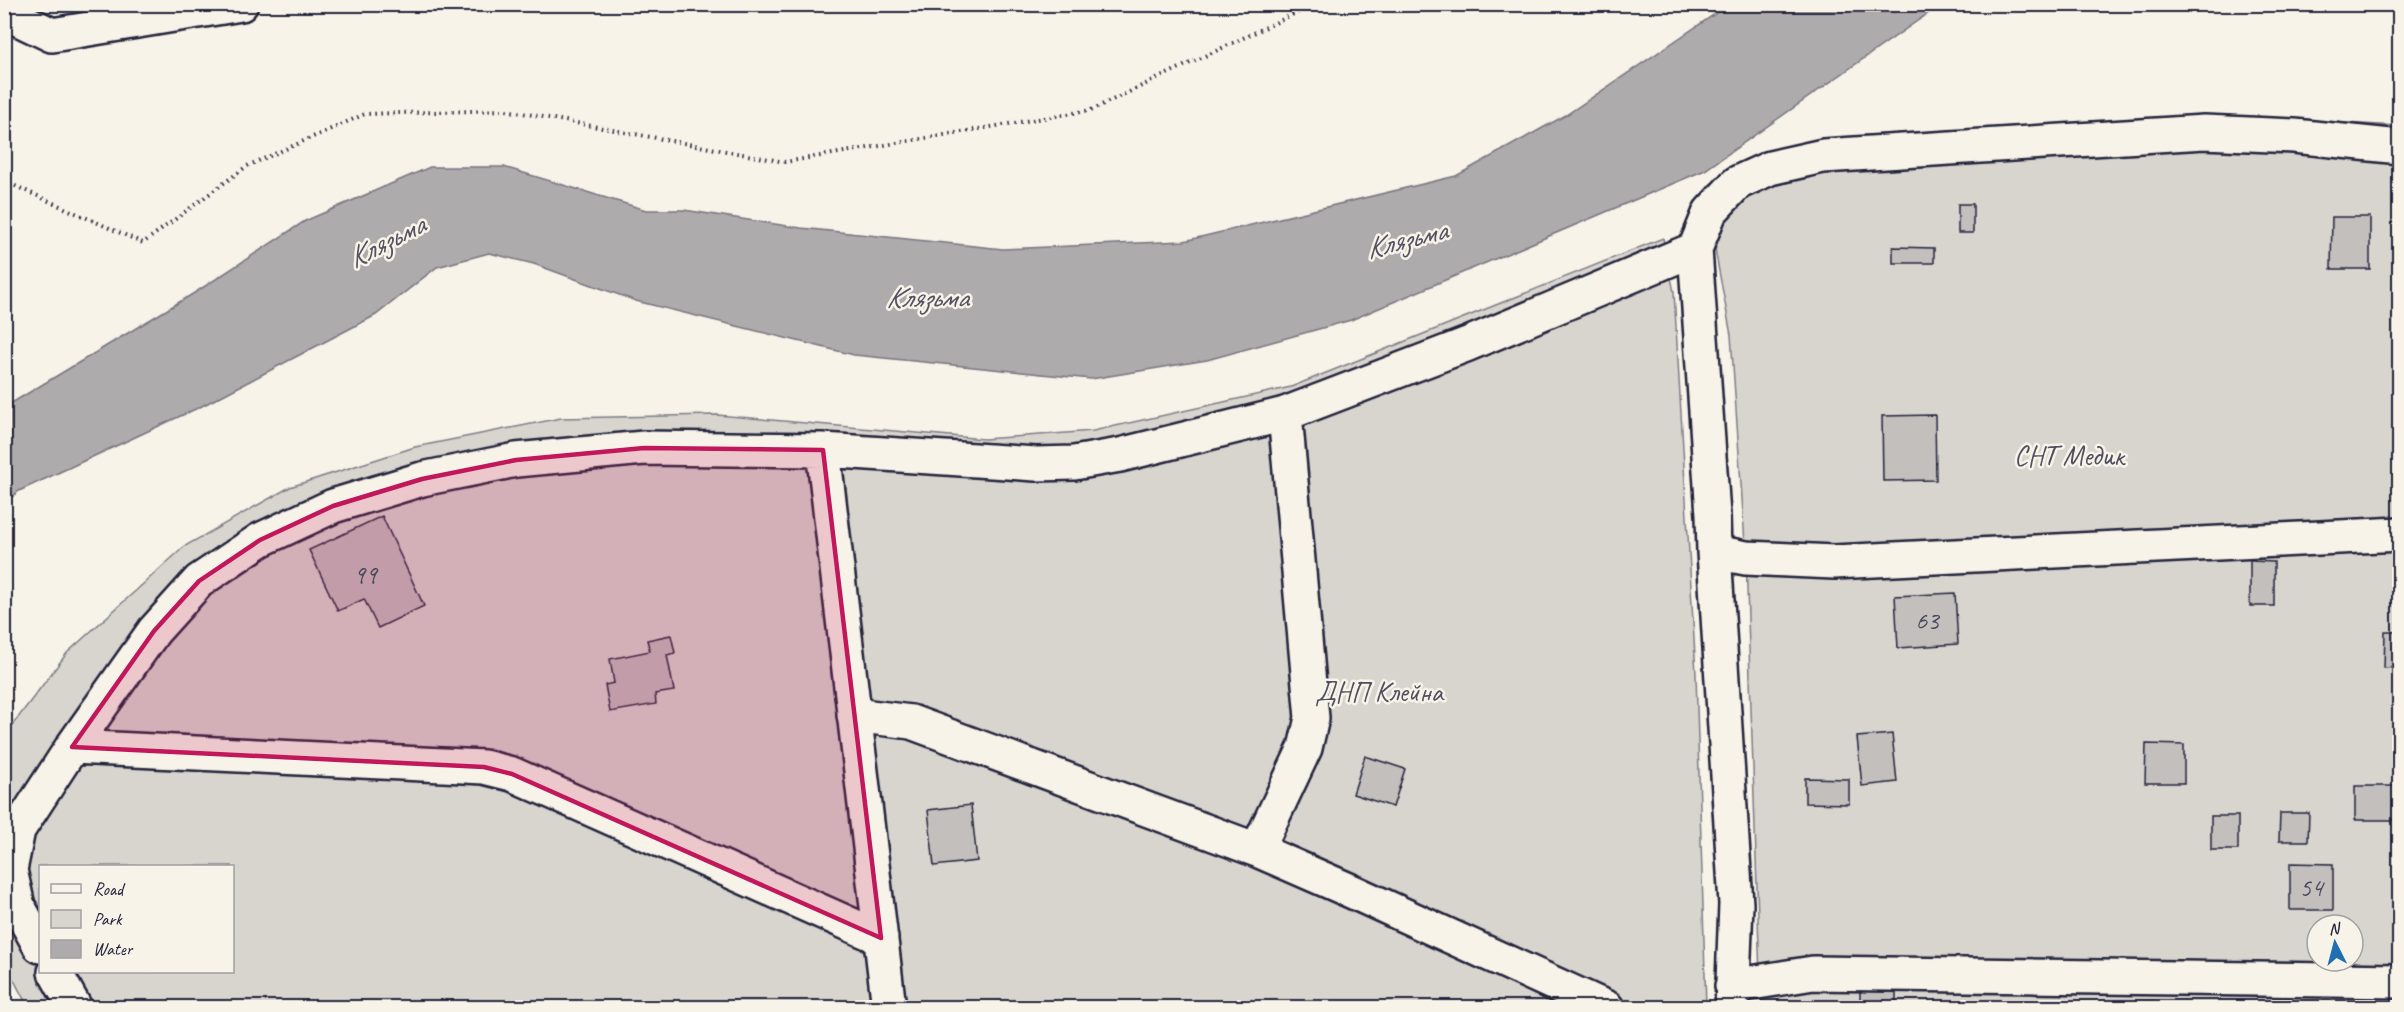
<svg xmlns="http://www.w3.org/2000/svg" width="2404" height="1012" viewBox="0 0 2404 1012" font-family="Caveat,sans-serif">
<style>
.green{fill:#d8d5cf;stroke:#7d7c85;stroke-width:1.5;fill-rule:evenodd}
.water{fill:#aeabad;stroke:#76747f;stroke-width:1.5}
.building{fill:#c2bfbd;stroke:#22223b;stroke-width:1.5}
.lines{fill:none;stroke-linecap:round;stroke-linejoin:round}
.minor-casing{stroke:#22223b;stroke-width:38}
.path{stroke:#22223b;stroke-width:4;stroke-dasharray:1.5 4.5;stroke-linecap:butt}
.minor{stroke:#f7f3e8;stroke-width:33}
.marked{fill:#c2185b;fill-opacity:0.2;stroke:#c2185b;stroke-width:4.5;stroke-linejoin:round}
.labels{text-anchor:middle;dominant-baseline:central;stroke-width:5;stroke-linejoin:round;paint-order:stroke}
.number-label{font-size:26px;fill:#4a495c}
.park-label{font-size:28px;fill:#504f60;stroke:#f7f3e8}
.water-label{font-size:30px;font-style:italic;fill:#535263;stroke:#f7f3e8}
</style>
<rect width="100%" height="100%" fill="#f7f3e8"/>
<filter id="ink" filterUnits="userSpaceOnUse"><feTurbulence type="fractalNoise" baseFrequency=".0167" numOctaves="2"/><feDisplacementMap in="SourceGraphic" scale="12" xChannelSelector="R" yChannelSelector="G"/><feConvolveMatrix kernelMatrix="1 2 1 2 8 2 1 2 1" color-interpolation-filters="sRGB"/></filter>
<g filter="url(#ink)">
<path class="green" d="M2196,115L2399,126V1007H1761L1746,558L1731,335L1716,255L1708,186L1753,157L1858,136ZM2317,925H2353V961H2317Z
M1663,238L1674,292L1696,674L1706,1007H28L5,963L4,736L67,653L185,546L290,487L415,447L561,418L717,415L984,439L1093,431L1291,387ZM40,866H232V972H40Z"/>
<path class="water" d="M1728,5H1940L1705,170L1351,320L1207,360L1091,379L854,355L636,301L534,264L489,253L437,267L376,315L202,406L19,491L5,503V407L196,292L305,221L430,167H504L646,210H684L801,228L1003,249L1184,241L1456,176L1566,115Z"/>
<path class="building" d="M1958,204H1973V233H1958Z
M2332,217H2370V269H2331Z
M1893,247L1934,248V263H1893Z
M1935,415L1936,480L1883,481L1882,416Z
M382,516L424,606L378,628L364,599L338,611L309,550Z
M2250,561L2274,562V606H2250Z
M1955,593L1958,644L1898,648L1895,596Z
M2385,632H2400V667L2384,668Z
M671,635L675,653L667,655L674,691L655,694L656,704L610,712L605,685L614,683L610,659L650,651L647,640Z
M1892,734L1897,782L1862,786L1857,737Z
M2146,744L2184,745V783H2145Z
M1365,756L1405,769L1393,807L1353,794Z
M1805,778L1849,779V804L1805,803Z
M2355,786H2400V820H2355Z
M971,805L977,861L934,866L928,810Z
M2280,813H2309L2308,841H2279Z
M2211,816H2238V850H2211Z
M2290,863L2333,864V910H2290Z
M1860,989H1896V1008H1860Z
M2119,1001H2155V1008H2119Z"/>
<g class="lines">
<defs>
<path id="minor" d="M4,12L52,35L241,4
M823,450L889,1008
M1714,552L1746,558L1834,562L2400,534
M854,715L911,722L1257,850L1351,891L1607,1008
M72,747L484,767L512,774L881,938
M1257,850L1305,748L1312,718L1285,414
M40,946L18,906L10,870L18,830L72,747L154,631L199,581L260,540L333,506L422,479L516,460L644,448L823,450L1036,464L1074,463L1120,455L1285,414L1468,344L1695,249
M55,972L75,1008
M1732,986L1813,973L2400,981
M1732,1008L1736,904L1714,552L1713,515L1695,249L1710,212L1737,183L1770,168L1823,156L2204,132L2294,136L2400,147"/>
</defs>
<use href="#minor" class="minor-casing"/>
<path class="path" d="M4,181L143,243L247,166L365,114L506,110L785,162L1091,110L1315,4"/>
<use href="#minor" class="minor"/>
</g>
</g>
<path class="marked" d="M644,448L823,450L881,938L512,774L484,767L72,747L154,631L199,581L260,540L333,506L422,479L516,460Z"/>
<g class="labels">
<g class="number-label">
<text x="365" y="574">99</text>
<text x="1927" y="620">63</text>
<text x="2311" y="887">54</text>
</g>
<g class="park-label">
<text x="2069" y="455">СНТ Медик</text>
<text x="1379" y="691">ДНП Клейна</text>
</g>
<g class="water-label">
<text transform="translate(1406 239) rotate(-14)">Клязьма</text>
<text transform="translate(386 241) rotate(-27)">Клязьма</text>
<text x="927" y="297">Клязьма</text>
</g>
</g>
<rect width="2404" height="1012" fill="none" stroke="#f7f3e8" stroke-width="24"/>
<rect x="12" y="12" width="2380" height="988" fill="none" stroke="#22223b" stroke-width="2" filter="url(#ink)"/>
<rect x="39" y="865" width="195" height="108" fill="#f7f3e8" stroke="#a29fa3" stroke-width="1.5"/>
<rect x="51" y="884" width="30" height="9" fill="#f7f3e8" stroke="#a29fa3" stroke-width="1.5"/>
<text x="93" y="895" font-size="18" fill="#22223b">Road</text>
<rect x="51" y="910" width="30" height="18" fill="#d8d5cf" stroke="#a29fa3" stroke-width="1.5"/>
<text x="93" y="925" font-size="18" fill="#22223b">Park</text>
<rect x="51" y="940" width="30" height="18" fill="#aeabad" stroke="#a29fa3" stroke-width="1.5"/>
<text x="93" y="955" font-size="18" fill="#22223b">Water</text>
<g transform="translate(2335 943) rotate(354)"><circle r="28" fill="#f7f3e8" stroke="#a29fa3" stroke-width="1.5"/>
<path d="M0-4.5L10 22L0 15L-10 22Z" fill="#1f6fb2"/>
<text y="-9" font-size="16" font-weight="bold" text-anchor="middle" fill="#22223b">N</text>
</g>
</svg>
